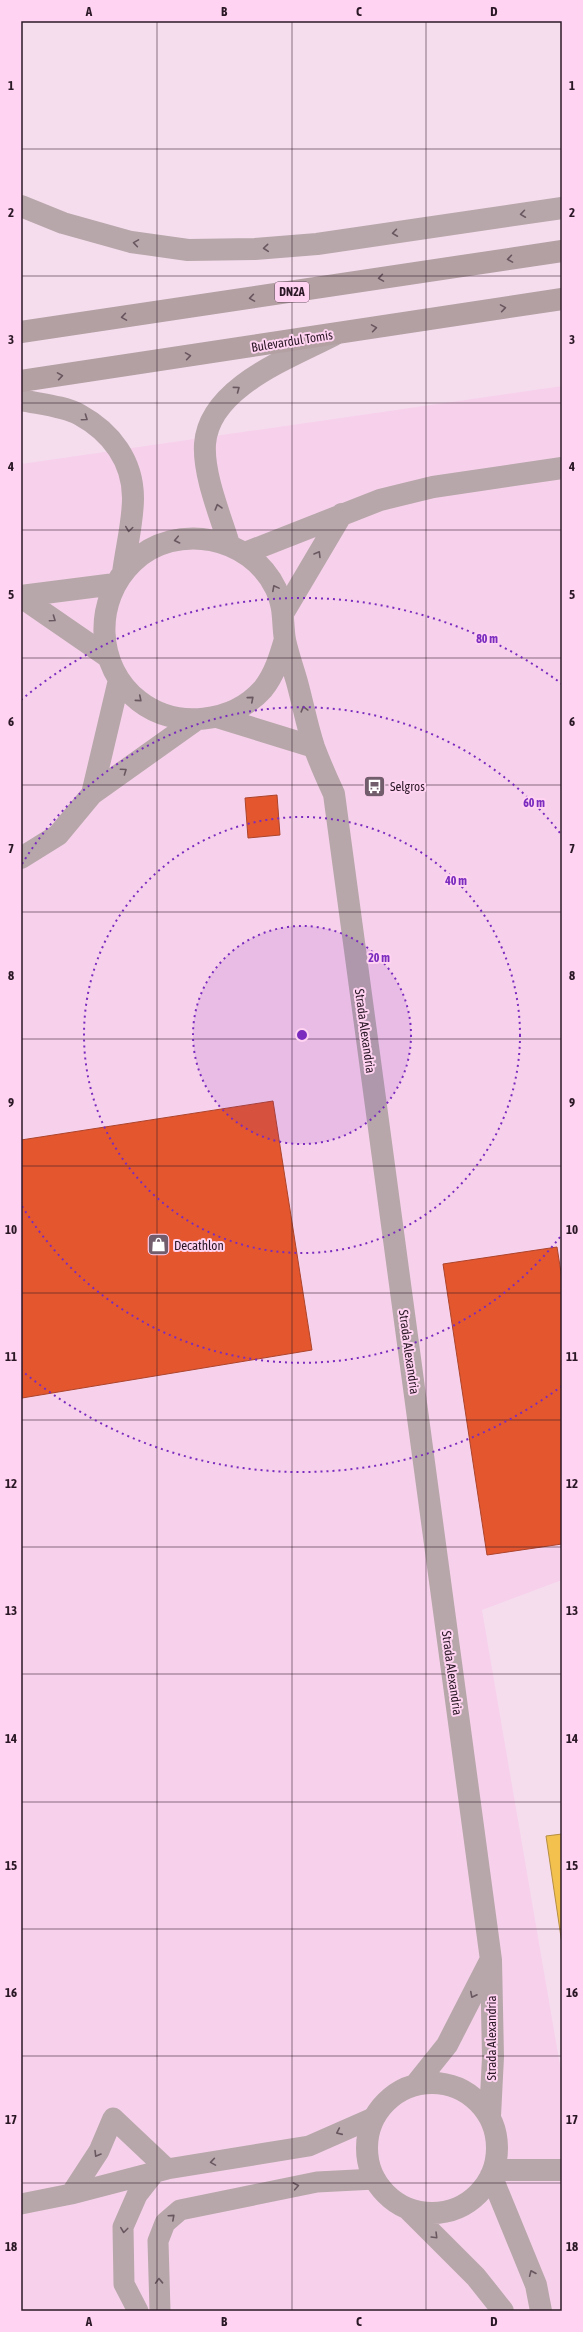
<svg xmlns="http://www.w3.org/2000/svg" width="583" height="2332" viewBox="0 0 583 2332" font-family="'Asap Condensed',sans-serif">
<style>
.built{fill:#f7d1eb}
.homes{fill:#f2c14e;stroke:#b68e42}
.shops{fill:#e4572e;stroke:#ac442c}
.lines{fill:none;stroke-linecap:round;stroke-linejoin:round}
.lane{stroke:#b7a7aa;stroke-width:21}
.street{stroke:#b7a7aa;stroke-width:22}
.primary{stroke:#b2a0a3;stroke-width:22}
.oneway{stroke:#6a5861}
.oneway2{stroke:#68555e}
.grid{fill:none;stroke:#2b1826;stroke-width:1;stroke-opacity:0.55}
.ring{fill:none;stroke:#7b2cbf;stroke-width:2;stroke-dasharray:2 4}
.labels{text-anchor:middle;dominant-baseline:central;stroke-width:4;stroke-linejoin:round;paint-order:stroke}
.shield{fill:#ffd3f1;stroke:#6b5063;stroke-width:1}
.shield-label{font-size:12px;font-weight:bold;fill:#2b1826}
.street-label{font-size:13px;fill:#2b1826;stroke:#ffd3f1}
.poi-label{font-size:13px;fill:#2b1826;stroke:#ffd3f1;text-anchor:start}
.centre{fill:#7b2cbf;stroke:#ffd3f1;stroke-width:2}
.ring-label{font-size:12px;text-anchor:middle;font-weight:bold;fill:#7b2cbf;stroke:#ffd3f1;stroke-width:4;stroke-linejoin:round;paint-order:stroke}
.neatline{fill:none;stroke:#2b1826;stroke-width:1.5}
.grid-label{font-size:13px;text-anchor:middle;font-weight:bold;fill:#2b1826}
</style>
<rect width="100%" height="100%" fill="#f5ddee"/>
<path class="built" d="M562,386V1580L482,1610L562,2077V2311H21V464Z"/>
<path class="homes" d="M562,1834V1944L546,1836Z"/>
<path class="shops" d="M277,795L280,835L248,838L245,798Z
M273,1101L312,1350L22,1398L21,1140Z
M557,1247L562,1279V1544L487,1555L443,1264Z"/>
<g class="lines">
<path class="lane" d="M71,2194L99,2151L113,2118L167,2169
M21,2204L71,2194L167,2169L309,2146L375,2117
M138,2311L124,2284L123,2227L137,2195L155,2172
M160,2311L158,2241L165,2223L180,2210L317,2182L375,2179"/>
<path class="street" d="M21,206L63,223L131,242L188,250L255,249L317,244L562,208
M21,400C39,404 64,406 80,415C111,432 133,461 133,498C133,522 126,549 123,573
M229,544C220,515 203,474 205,444C209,387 290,358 334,335
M245,553L380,500L433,487L562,468
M21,596L115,584
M21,597L108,657
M284,612L342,514
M285,639C280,656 275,674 263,689C233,723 176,730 139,701C95,667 93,600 133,562C176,521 251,536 276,589C285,608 282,622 285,640C288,654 293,668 297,682C303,704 307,726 314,747C320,763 327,779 334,794L491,1960L493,2057L490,2116
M217,717L314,747
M92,794L119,680
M21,858L58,835L92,794L196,720
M367 2148a65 65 0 1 1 130 0a65 65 0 1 1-130 0Z
M415,2085L447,2045L490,1961
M494,2170H562
M491,2175L536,2285L541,2311
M408,2209L476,2277L503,2311"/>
<path class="primary" d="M21,332L562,251
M21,381L562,299"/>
</g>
<defs><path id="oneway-chevron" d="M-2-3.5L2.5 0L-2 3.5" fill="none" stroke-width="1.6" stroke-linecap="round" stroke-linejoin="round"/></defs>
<g class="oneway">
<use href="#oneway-chevron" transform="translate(523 214) rotate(172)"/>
<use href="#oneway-chevron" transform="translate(395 233) rotate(172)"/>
<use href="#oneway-chevron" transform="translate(136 243) rotate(-171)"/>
<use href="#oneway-chevron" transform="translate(266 248) rotate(175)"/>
<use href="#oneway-chevron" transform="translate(237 389) rotate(-37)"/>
<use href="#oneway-chevron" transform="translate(85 418) rotate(35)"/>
<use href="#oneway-chevron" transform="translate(218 507) rotate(-106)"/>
<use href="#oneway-chevron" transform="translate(129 529) rotate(98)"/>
<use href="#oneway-chevron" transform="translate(177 540) rotate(168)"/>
<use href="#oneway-chevron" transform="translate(318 554) rotate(-59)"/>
<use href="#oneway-chevron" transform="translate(275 588) rotate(-118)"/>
<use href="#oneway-chevron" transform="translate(53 619) rotate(35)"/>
<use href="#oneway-chevron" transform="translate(139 699) rotate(40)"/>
<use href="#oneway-chevron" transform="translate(251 699) rotate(-41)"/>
<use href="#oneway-chevron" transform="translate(304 709) rotate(-105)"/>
<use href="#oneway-chevron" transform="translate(124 771) rotate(-35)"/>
<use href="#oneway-chevron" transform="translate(473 1995) rotate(117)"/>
<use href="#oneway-chevron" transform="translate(339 2132) rotate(156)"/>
<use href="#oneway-chevron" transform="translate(97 2154) rotate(121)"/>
<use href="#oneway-chevron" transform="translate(213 2162) rotate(171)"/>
<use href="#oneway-chevron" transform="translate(296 2186) rotate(-11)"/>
<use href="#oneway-chevron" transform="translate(172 2217) rotate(-42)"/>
<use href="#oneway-chevron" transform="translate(124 2230) rotate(97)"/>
<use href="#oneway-chevron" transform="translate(435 2236) rotate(45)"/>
<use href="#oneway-chevron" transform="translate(532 2273) rotate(-113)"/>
<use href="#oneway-chevron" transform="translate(159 2281) rotate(-92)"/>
</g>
<g class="oneway2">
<use href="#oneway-chevron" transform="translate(510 259) rotate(171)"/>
<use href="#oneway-chevron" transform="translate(381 278) rotate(171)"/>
<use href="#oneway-chevron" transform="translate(252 298) rotate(171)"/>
<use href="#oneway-chevron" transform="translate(503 308) rotate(-9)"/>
<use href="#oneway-chevron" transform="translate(124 317) rotate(171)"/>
<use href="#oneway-chevron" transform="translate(374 328) rotate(-9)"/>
<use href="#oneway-chevron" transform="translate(188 356) rotate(-9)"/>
<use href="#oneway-chevron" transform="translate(60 376) rotate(-9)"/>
</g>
<path class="grid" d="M157,21V2311M292,21V2311M426,21V2311M21,149H562M21,276H562M21,403H562M21,530H562M21,658H562M21,785H562M21,912H562M21,1039H562M21,1166H562M21,1293H562M21,1420H562M21,1547H562M21,1674H562M21,1802H562M21,1929H562M21,2056H562M21,2183H562"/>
<circle cx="302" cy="1035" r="109" fill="#7b2cbf" fill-opacity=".12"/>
<g class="ring">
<circle cx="302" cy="1035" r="109"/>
<circle cx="302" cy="1035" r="218"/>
<path d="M560 1237A328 328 0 0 1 22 1206M22 864A328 328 0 0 1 560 833"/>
<path d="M562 1386A437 437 0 0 1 21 1370M21 700A437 437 0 0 1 562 684"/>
</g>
<defs>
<symbol id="bus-square" viewBox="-11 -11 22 22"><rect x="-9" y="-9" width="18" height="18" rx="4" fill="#725d6c" stroke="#ffd3f1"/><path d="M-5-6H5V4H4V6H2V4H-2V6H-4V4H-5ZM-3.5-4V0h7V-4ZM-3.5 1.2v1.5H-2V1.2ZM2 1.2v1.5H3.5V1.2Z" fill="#fff"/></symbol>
<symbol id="shop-square" viewBox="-11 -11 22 22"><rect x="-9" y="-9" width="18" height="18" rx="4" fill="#725d6c" stroke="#ffd3f1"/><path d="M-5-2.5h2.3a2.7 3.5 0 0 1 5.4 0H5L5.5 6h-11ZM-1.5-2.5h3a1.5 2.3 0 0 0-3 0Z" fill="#fff"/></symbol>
</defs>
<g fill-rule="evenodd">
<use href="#bus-square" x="362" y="774" width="25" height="25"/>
<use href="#shop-square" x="146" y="1232" width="25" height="25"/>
</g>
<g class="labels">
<rect class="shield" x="275" y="282" width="34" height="20" rx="3"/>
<g class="shield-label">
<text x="292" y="292">DN2A</text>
</g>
<g class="street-label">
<text transform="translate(292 341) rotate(-9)">Bulevardul Tomis</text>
<text transform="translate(365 1031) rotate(82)">Strada Alexandria</text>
<text transform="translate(409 1352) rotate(82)">Strada Alexandria</text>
<text transform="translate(452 1673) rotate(82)">Strada Alexandria</text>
<text transform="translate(491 2038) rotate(-90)">Strada Alexandria</text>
</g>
<g class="poi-label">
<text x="390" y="786">Selgros</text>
<text x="174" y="1245">Decathlon</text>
</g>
</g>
<circle cx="302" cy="1035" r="6" class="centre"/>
<g class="ring-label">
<text x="487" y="643">80 m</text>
<text x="534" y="807">60 m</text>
<text x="456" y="885">40 m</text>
<text x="379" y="962">20 m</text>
</g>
<rect width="583" height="2332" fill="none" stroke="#ffd3f1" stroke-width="44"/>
<rect x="22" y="22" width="539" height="2288" class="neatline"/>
<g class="grid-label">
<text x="89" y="16">A</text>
<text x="224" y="16">B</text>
<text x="359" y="16">C</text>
<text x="494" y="16">D</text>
<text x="11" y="90">1</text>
<text x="572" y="90">1</text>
<text x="11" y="217">2</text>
<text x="572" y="217">2</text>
<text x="11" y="344">3</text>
<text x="572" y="344">3</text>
<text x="11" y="471">4</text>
<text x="572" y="471">4</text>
<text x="11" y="599">5</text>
<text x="572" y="599">5</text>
<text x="11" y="726">6</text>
<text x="572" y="726">6</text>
<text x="11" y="853">7</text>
<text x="572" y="853">7</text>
<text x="11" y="980">8</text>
<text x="572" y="980">8</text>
<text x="11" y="1107">9</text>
<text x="572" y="1107">9</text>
<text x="11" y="1234">10</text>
<text x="572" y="1234">10</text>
<text x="11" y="1361">11</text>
<text x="572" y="1361">11</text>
<text x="11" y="1488">12</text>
<text x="572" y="1488">12</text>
<text x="11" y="1615">13</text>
<text x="572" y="1615">13</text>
<text x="11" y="1743">14</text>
<text x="572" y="1743">14</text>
<text x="11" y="1870">15</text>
<text x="572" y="1870">15</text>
<text x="11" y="1997">16</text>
<text x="572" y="1997">16</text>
<text x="11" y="2124">17</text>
<text x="572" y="2124">17</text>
<text x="11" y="2251">18</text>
<text x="572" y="2251">18</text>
<text x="89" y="2326">A</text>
<text x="224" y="2326">B</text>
<text x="359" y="2326">C</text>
<text x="494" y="2326">D</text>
</g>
</svg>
